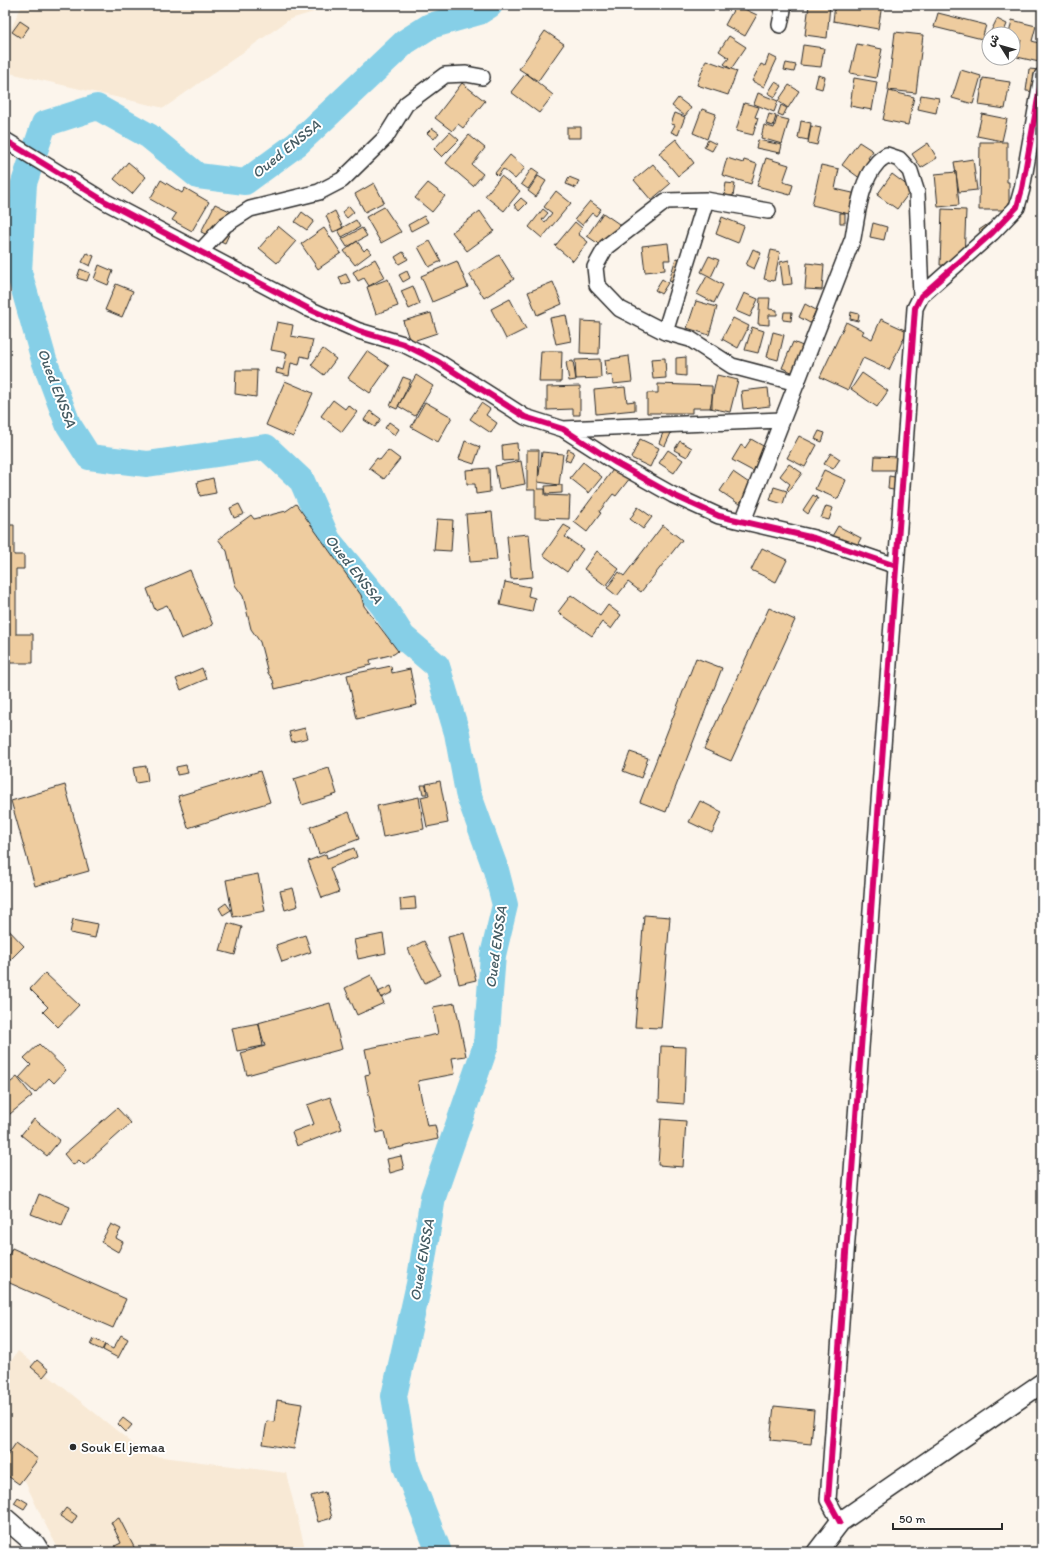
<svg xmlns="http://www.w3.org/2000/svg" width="1047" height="1557" viewBox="0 0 1047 1557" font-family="Itim,'Playpen Sans Arabic',sans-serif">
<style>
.built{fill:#f8e9d5}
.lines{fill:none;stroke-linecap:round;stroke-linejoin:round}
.river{stroke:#86cfe7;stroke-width:26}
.building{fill:#eecc9f;stroke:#2b2b2b}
.minor-casing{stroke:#2b2b2b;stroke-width:18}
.major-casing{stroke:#2b2b2b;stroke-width:22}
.minor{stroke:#fff;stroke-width:15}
.major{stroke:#fff;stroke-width:19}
.cycleway-casing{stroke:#fff;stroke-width:8}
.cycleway{stroke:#d6006c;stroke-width:6}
.poi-dot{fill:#2b2b2b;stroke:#fff;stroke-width:1.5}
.labels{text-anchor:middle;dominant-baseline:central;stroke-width:4;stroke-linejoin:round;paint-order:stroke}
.poi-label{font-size:14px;fill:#2b2b2b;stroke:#fff;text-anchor:start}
.water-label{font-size:15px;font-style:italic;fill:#465c63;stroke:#fff}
</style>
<rect width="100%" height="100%" fill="#fcf5ec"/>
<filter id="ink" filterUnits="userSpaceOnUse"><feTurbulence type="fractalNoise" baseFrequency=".025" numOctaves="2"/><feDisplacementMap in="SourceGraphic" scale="8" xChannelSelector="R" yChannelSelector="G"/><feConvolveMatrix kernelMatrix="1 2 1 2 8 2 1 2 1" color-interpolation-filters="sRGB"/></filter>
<g filter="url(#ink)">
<path class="built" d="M22,5H338L290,19L164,108L5,72V42Z
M18,1351L147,1455L286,1473L306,1552H60L42,1518L5,1439V1370Z"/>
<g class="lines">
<path class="river" d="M439,1552L406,1467L394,1396L419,1284L433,1197L486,1045L493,955L505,905L496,870L468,793L457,733L437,666L403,637L383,606L328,540L302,481L266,447L147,464L89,457L68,424L44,360L19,272L24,183L44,124L97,107L149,136L198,176L245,182L297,144L405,42L430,26L479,12L490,5"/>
</g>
<path class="building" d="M736,5L757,15L745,36L725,25Z
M809,5H830L827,38L805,35Z
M835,5H882L878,29L833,21Z
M938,13L986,25L982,39L934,27Z
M997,19L1007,24L1003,34L990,33Z
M1012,20L1036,26L1032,41L1042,44L1039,62L1017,57L1021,40L1013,38V34H1009Z
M20,21L29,27L21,38L12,32Z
M545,31L564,44L538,81L519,69Z
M895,32L923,35L916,93L888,90Z
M729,36L746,47L731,69L724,64L729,58L719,51Z
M857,44L882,49L876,78L850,73Z
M803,45L824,48L821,67L800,65Z
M769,55L777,59L764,87L752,81L761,64L765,66Z
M706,60L737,71L728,95L697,85Z
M786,63L796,65L794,72L784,70Z
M1029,69L1040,70L1038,92L1026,91Z
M961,70L981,76L973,104L952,98Z
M526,73L553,95L539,113L511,92Z
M818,75L825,77L822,89L815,87Z
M854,78L877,82L872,110L850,106Z
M983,78L1010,82L1005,109L979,105Z
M775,82L782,86L775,97L768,93Z
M462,83L485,101L463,128L458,124L452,131L435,118Z
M789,85L799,91L788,108L778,101Z
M889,91L914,97L908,125L883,120Z
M758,93L778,101L774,112L754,104Z
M921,95L939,98L936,113L918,109Z
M678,98L691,108L685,116L672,106Z
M744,103L759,107L755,117L758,118L753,135L736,131Z
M781,105L787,108L783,116L778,114Z
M702,109L716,114L707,139L693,133Z
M675,113L685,117L678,135L671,132L675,125L671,124Z
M769,114L776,116L773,126L766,124Z
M982,114L1007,119L1002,141L977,136Z
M777,117L789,120L782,144L761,138L764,125L774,128Z
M801,121L811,123L808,140L798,138Z
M811,126L821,128L817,145L808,143Z
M567,127H581V138H567Z
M432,128L439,133L434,139L427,133Z
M450,132L459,140L442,157L434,149Z
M469,135L485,148L472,165L483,174L473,186L446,163Z
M676,139L694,163L678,176L659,153Z
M708,140L716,144L712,151L704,147Z
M758,140L782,145L780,153L756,148Z
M859,142L873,151L868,158L878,165L865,182L842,165Z
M980,142H1007V182H1009V210H979Z
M928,143L937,158L921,168L912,154Z
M510,155L525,168L515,179L503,169L498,176L495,173Z
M727,158L743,163L744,160L757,164L751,184L722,175Z
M766,158L789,165L783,182L793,185L790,195L757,186Z
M973,159L977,190L959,192L954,162Z
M128,162L146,177L132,194L114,179Z
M653,164L670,184L651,200L634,180Z
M821,165L839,169L835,189L857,194L853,215L812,205Z
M532,168L539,173L528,189L521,184Z
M956,172L959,205L938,207L935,174Z
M892,174L912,189L897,209L877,195Z
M501,176L520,191L504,211L485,196Z
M538,176L546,181L536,197L528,191Z
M569,177L579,181L576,188L566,184Z
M161,180L182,193L185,188L209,202L192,231L172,220L176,214L150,199Z
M374,183L384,202L365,212L355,194Z
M428,183L445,196L432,212L415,198Z
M726,183L735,184L733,196L724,195Z
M556,191L571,203L542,238L529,227L543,209L548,213L542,220L545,222L552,213L544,207Z
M521,198L527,203L519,211L514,205Z
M590,201L601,209L596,216L592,213L582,225L575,219Z
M215,204L238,215L225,243L201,232Z
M349,206L354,212L347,218L342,212Z
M384,207L401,232L381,243L366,217Z
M942,209L966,210L964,259L955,266L940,265Z
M335,211L343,228L333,232L326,216Z
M480,211L494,231L467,251L452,232Z
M302,212L314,221L307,230L295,222Z
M603,213L622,226L606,249L587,236Z
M840,213H845V223H840Z
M424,216L428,222L411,231L408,225Z
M722,217L744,226L738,243L716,234Z
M356,220L360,227L342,237L338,230Z
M575,222L582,228L578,234L588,242L573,261L555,246Z
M991,222L997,230L985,239L979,230Z
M873,223L887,227L884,240L870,237Z
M278,226L296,241L277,263L259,248Z
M324,228L341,253L318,269L301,244Z
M362,228L367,236L347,247L342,239Z
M357,241L364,251L367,248L371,253L355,265L344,251Z
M430,241L441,261L429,267L418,247Z
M668,243L670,260H664L665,270L645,272L642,246Z
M753,249L761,253L754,269L746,265Z
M771,250L780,252L774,281L764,279Z
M403,252L408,259L399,264L395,257Z
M87,253L94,256L90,266L82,262Z
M499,255L514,279L484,298L469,274Z
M709,256L719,260L711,277L701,272Z
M676,258L693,263L686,286L669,281Z
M375,259L385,277L369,286L364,278L358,281L353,272Z
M789,260L792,284L783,285L780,262Z
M457,261L468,287L432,302L421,276Z
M807,263L824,265L822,290L805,289Z
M99,265L113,271L108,285L94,279Z
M80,269L90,273L87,281L77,278Z
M407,271L410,278L403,282L399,275Z
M346,274L350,282L342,285L339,277Z
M707,276L723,285L714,303L697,294Z
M388,279L398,306L376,314L367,287Z
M662,279L668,283L661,294L655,290Z
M553,282L562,304L537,315L528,292Z
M116,284L133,291L122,317L105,310Z
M413,286L420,304L409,309L401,291Z
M744,293L758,299L750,317L736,311Z
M760,298H770L769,309L777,310V315H769V325L758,324Z
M510,299L526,329L506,339L491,309Z
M696,301L717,307L709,335L687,328Z
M805,304L816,310L810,323L799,317Z
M784,312H792L791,321L783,320Z
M851,312L859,314L858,321L850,319Z
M431,313L437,333L410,342L403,321Z
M566,315L571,341L556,344L550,318Z
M733,318L749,326L738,348L722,339Z
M881,319L907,331L889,370L863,358L848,390L820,377L846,322L864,331L862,334L872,339Z
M581,321L600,322L599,354L580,353Z
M277,322L293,325L291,336L313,340L309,358L301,356L299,365L291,363L289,376L276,373L277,368L283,370L287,353L271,350Z
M752,327L764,331L758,353L745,350Z
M773,332L784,335L778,360L767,357Z
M793,342L810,349L799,375L782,368Z
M323,349L336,359L324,375L311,365Z
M367,351L389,366L370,393L348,378Z
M541,351H562L561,382H539Z
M629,356L632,382L613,384L612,375L607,376L605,360Z
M686,357V376L676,375V358Z
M665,358L666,378L653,379L651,359Z
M600,359L601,378L576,379L575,360Z
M573,361L576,380L569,381L566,362Z
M236,370H257L256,397L235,394Z
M862,373L888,391L877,407L851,389Z
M416,375L433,386L415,416L398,406Z
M717,375L738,380L730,412L710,408Z
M403,377L411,380L397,409L390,406Z
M285,381L313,393L293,437L266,425Z
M658,384L712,386V408H692V413H647V393H658Z
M580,386V415H573V409L547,410V387Z
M625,387L627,402L635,401V410L596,414L594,390Z
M768,388L770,406L743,409L741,391Z
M333,400L345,409L348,405L357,412L342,432L321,416Z
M425,402L452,417L438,442L411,427Z
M481,403L490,409L486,415L497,423L491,433L470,419Z
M370,411L381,419L375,427L364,420Z
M389,422L399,429L395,435L385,428Z
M664,430L671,433L665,446L659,443Z
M819,431L825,433L822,442L815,439Z
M799,436L817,445L805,467L787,458Z
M640,439L659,448L650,467L631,458Z
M751,439L765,447L762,476L732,460L741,445L745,448Z
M465,441L480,447L474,464L459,459Z
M680,441L692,448L687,457L674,450Z
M517,443L518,460L503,461L502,445Z
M568,449L574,452L570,462L565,460Z
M388,450L400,459L384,479L369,468L377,458L380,460Z
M527,450H539L538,489H545V495L570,496L569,519L535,518V490H527Z
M668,450L683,460L674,473L659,463Z
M542,452L563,454L559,485L538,482Z
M831,453L840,459L833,469L824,464Z
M875,456L899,457V470H874Z
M521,461L525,484L499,489L495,466Z
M583,462L602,477L589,493L570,478Z
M789,464L802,473L789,491L787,489L790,484L780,476Z
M615,467L630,478L616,496L613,494L599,512L601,513L587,532L574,522Z
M489,468L490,492L476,494L475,484H467L466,470Z
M824,470L846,480L838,499L815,489Z
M733,472L752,485L739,504L720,491Z
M889,476L900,478L898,491L888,489Z
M213,478L216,493L200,496L197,482Z
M562,485V493L546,494L545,486Z
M774,487L787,491L783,504L770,500Z
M813,495L818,498L808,514L803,510Z
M239,504L244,514L234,518L230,508Z
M296,504L361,595L364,606L398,651L394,654L370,660L371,665L275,689L273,680L268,673L260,642L251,629L243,596L235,585L227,551L218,539L251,515L254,519L286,511Z
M826,506L833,508L829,520L821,518Z
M638,507L652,517L643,529L630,519Z
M492,512L497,560L470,562L466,514Z
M437,519L453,520L451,551L434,550Z
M5,525H14V555H24V569H16V634H33V663H5Z
M564,525L571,529L565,537L583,549L567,572L543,555Z
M663,525L682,540L641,592L628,582L617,596L607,588L619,572L624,576Z
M838,526L861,538L854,551L831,538Z
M529,534L533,577L511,579L507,536Z
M762,548L787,560L776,582L751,570Z
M597,551L619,569L606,586L584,569Z
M190,570L213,625L181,639L167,605L155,610L147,589Z
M505,582L530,587L528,596L535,598L532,612L500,605Z
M571,595L600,616L608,605L621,615L611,629L602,622L592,636L558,612Z
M769,608L795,620L731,761L704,749Z
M696,658L722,668L666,812L640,802Z
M391,666L392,673L410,669L417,705L357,719L347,675Z
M202,668L206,679L181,690L176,679Z
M305,728L308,738L292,742L289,732Z
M630,752L648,758L641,778L623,771Z
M186,765L188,773L177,775L176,767Z
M146,766L148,781L136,783L133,768Z
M329,768L337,794L302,805L294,779Z
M260,771L270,802L188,828L178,796Z
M440,781L448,823L427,827L421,797L429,795L426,784Z
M65,785L89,871L35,886L11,801Z
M421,785H426L427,794H423Z
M419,797L424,829L383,837L377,806Z
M700,801L722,812L712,833L689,822Z
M349,812L359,839L319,854L310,827Z
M354,848L357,857L330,868L339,892L322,898L308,861L326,854L327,858Z
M258,874L265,911L233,917L226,880Z
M293,888L298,906L285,910L280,891Z
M415,897L416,909L401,910L400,899Z
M226,903L231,910L223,915L219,908Z
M644,915L670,917L661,1028L635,1027Z
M73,919L98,924L95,938L70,933Z
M228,923L242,927L235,955L220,951Z
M5,926L24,946L5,965Z
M464,933L476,980L459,984L448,937Z
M383,934L386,953L358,959L354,940Z
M305,935L311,952L282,962L276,945Z
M424,941L441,975L425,983L408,949Z
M45,973L79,1005L58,1027L43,1012L48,1007L30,989Z
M371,975L384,1003L357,1015L345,988Z
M391,986L393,992L381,998L378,992Z
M330,1003L342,1049L247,1075L241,1053L265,1046L258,1023Z
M455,1003L466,1056L452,1058L455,1074L418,1081L427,1126L435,1125L438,1139L388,1150L384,1131L377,1133L365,1075L370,1074L365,1049L438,1034L433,1007Z
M259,1023L263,1046L237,1051L232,1028Z
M39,1044L66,1070L54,1083L49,1078L35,1093L19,1078L31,1065L24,1058Z
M661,1046L686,1047L684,1104L659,1102Z
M17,1077L32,1096L5,1118V1087Z
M330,1097L342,1129L297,1146L292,1132L314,1124L307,1105Z
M117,1108L131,1123L84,1165L79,1160L73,1165L64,1154Z
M34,1119L60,1140L47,1156L21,1135Z
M661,1119L686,1121L683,1167L658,1165Z
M401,1156L404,1169L390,1173L387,1159Z
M39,1194L70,1207L62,1226L31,1214Z
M111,1224L121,1229L116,1238L123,1242L118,1252L101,1242Z
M12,1248L126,1299L113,1328L5,1281V1264Z
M121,1335L128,1339L118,1358L103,1350L105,1345L113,1349Z
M94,1339L105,1344L102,1350L91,1345Z
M37,1360L49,1370L43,1377L31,1367Z
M277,1400L302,1404L294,1449L263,1444L267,1421L274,1422Z
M774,1406L814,1410L811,1444L770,1440Z
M123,1418L132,1425L126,1432L118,1424Z
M16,1443L38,1459L19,1484L5,1474V1459Z
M325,1492L332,1518L318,1522L311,1496Z
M18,1497L28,1503L24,1509L14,1503Z
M66,1508L77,1516L72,1524L60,1516Z
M119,1518L136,1551L135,1552H118L115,1546L121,1543L111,1522Z"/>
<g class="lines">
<defs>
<path id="minor" d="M780,25L784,5
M5,140L106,202L309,309L359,331L403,344L437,361L525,417L563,429L616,463L673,495L719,516L814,538L896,566
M768,211L706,200L666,201L606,247L595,267L597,285L620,309L665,332L690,339L732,366L797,383
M200,252L225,225L250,209L319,192L342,180L385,138L406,104L445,75L466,74L482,77
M665,332L706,200
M563,429L782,420
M743,521L853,238C857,215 861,180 877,163C879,160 884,157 887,155L899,159L910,171L917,193L921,296
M840,1522L828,1500L915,308L921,296L992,233L1017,207L1022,189L1042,76"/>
<path id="major" d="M5,1518L35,1544L40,1552
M817,1552L840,1522L1042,1383"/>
</defs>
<use href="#minor" class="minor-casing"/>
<use href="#major" class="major-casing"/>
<use href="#minor" class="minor"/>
<use href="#major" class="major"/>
<defs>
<path id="cycleway" d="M5,140L106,202L309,309L359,331L403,344L437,361L525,417L563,429L616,463L673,495L719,516L814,538L896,566
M840,1522L828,1500L915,308L921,296L992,233L1017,207L1022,189L1042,76"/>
</defs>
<use href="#cycleway" class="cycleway-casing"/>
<use href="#cycleway" class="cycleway"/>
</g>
</g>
<circle class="poi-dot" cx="73" cy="1447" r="4"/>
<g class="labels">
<g class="poi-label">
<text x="81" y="1447">Souk El jemaa</text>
</g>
<g class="water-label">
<text transform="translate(286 149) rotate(-39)">Oued ENSSA</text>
<text transform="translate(57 388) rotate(69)">Oued ENSSA</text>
<text transform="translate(354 569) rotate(52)">Oued ENSSA</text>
<text transform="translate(496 947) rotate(-82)">Oued ENSSA</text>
<text transform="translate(422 1260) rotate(-80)">Oued ENSSA</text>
</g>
</g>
<rect width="1047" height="1557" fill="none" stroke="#fff" stroke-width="20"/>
<rect x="10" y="10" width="1027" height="1537" fill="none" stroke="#2b2b2b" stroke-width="1.5" filter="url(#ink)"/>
<g transform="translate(1001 46) rotate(307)"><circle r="19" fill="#ffffff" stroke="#aaaaaa"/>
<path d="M0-3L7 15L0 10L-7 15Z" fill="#2b2b2b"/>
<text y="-6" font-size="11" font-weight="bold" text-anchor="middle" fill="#2b2b2b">ش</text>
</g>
<path d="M893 1523v6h109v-6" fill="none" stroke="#2b2b2b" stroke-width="2"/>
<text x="899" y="1523" font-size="12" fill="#2b2b2b" stroke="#ffffff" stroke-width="3" paint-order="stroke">50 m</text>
</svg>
